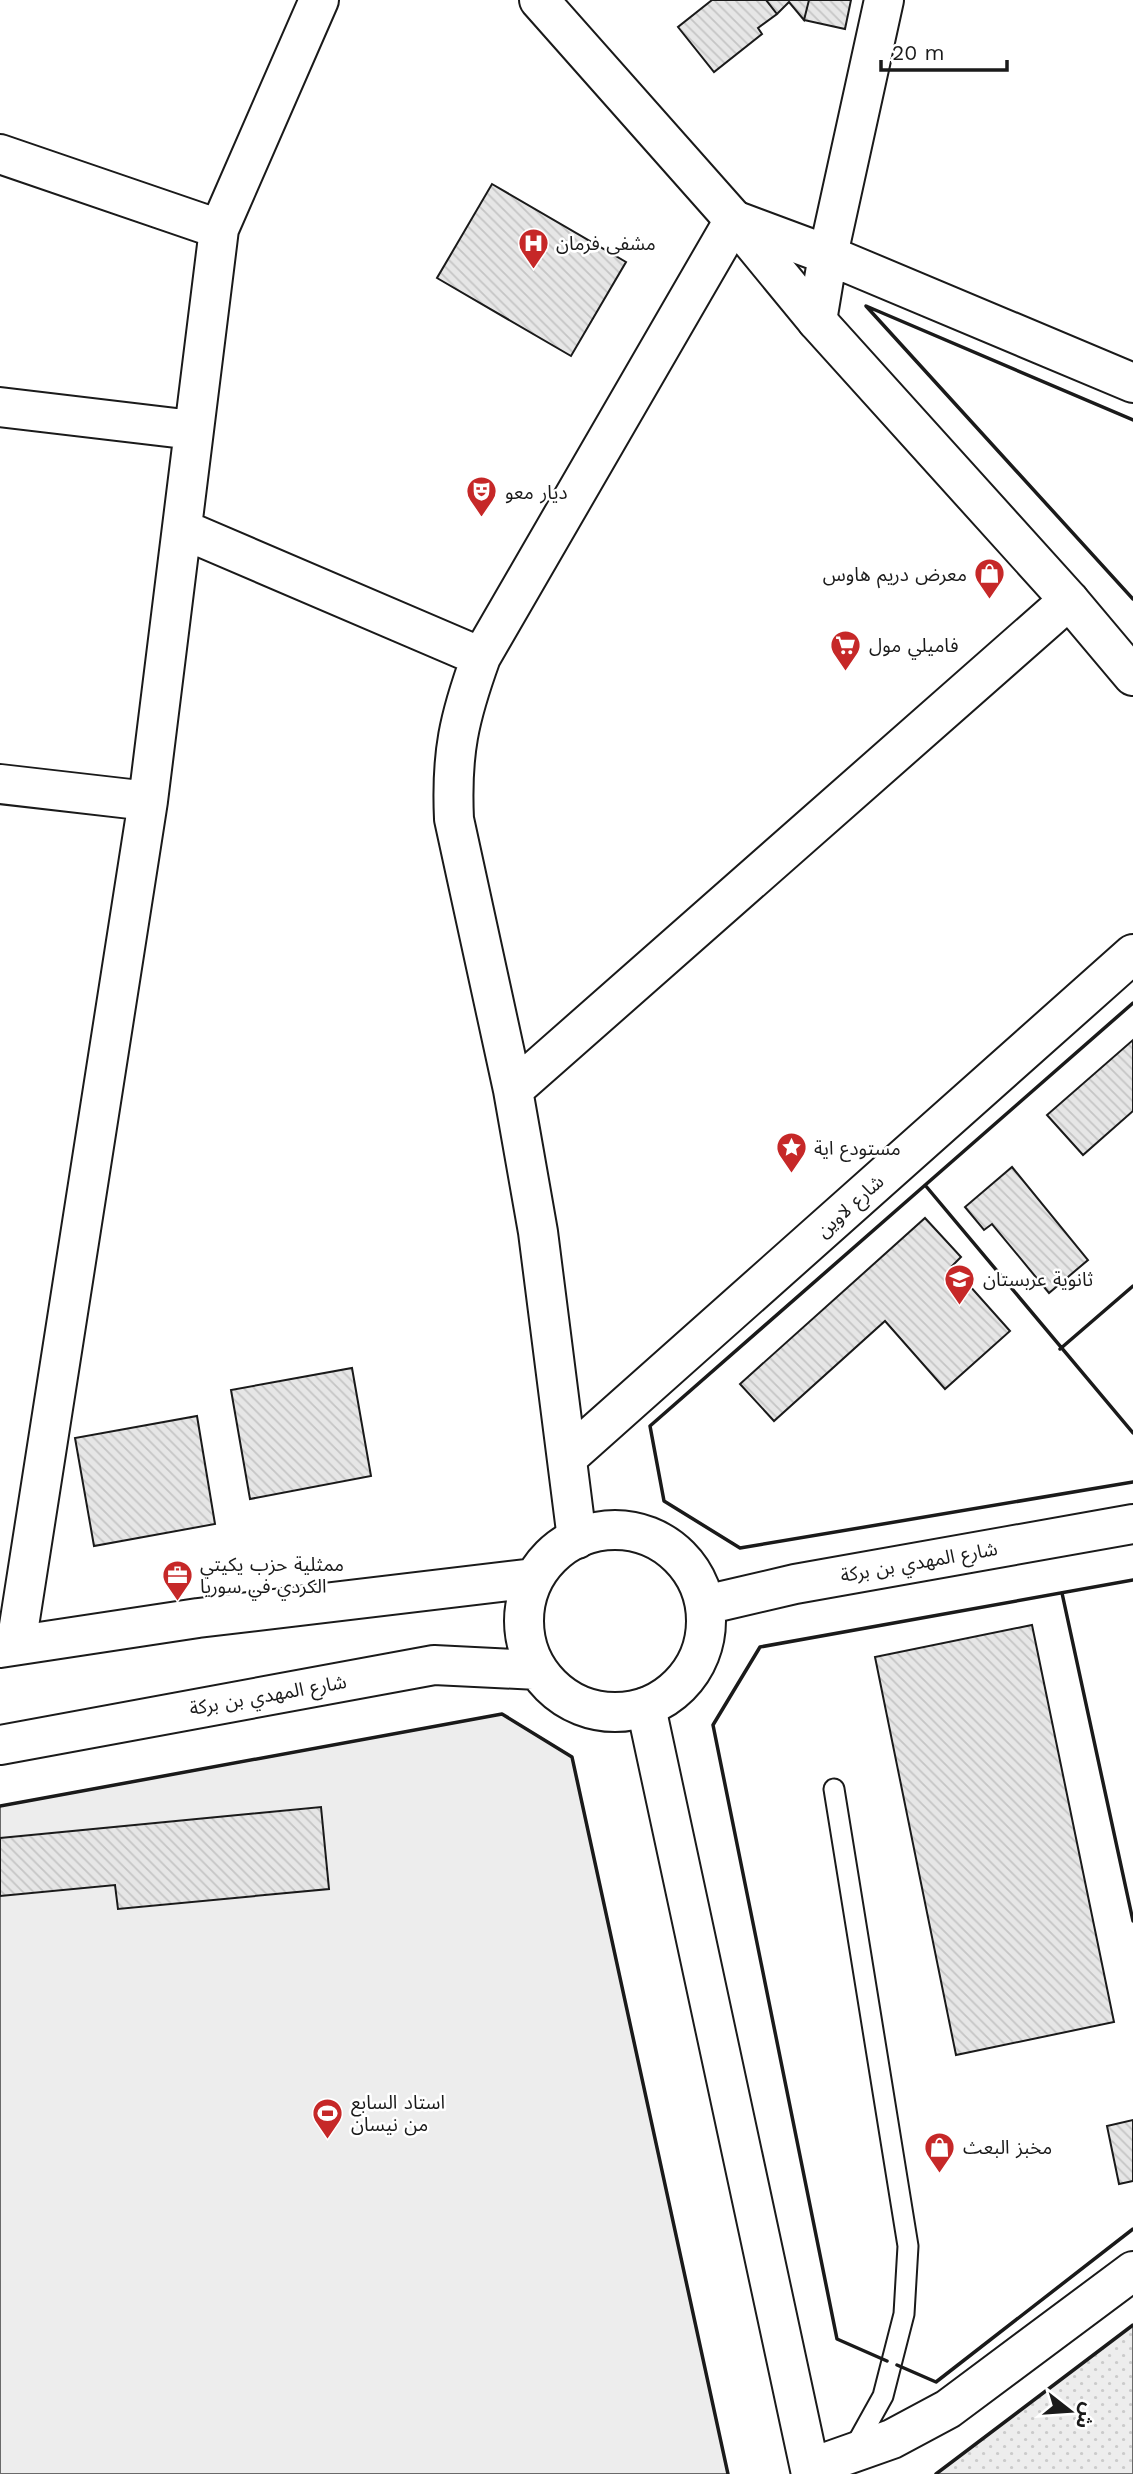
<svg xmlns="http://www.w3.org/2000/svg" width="1133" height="2474" viewBox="0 0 1133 2474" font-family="'Work Sans','Noto Sans Arabic',sans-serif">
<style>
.grass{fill:#ededed;stroke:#6a6a6a;stroke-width:2}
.park{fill:url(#park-dots);stroke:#6a6a6a;stroke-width:2}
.building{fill:url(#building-back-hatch);stroke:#1a1a1a;stroke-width:2}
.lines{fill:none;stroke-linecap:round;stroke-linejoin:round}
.service-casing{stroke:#1a1a1a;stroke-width:23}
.minor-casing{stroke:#1a1a1a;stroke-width:42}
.tertiary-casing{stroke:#1a1a1a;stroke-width:42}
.trunk-casing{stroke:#1a1a1a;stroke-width:42}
.service{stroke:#fff;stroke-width:19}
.minor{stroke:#fff;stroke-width:38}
.tertiary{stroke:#fff;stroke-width:38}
.trunk{stroke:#fff;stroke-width:38}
.wall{stroke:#1a1a1a;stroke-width:3.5}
.labels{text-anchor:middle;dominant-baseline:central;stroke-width:5;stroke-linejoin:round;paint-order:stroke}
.poi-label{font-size:19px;fill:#1a1a1a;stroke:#fff;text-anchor:start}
.street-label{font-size:19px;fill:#1a1a1a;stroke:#fff}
</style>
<defs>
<pattern id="park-dots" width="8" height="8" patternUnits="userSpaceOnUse" patternTransform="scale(1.75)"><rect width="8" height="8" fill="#ededed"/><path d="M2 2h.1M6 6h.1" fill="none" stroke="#cbcbcb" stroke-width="1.8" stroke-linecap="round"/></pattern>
<pattern id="building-back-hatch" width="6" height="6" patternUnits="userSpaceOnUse" patternTransform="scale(1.75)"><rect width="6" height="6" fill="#e6e6e6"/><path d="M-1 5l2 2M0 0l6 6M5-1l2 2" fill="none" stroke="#c5c5c5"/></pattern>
</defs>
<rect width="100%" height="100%" fill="#fff"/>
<path class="grass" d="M502,1714L572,1757L728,2474H0V1806Z"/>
<path class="park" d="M1133,2325V2474H936Z"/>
<path class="building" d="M712,0H766L777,14L758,28L762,34L714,72L678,27Z
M766,0H809L804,20L789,2L777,14Z
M809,0H851L845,29L804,20Z
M492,184L626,262L571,356L437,278Z
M1133,1040V1111L1083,1155L1047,1115Z
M1012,1167L1088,1260L1049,1293L992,1224L984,1230L965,1207Z
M925,1218L961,1257L952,1266L1010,1331L945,1389L885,1321L774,1421L740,1384Z
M352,1368L371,1476L250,1499L231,1390Z
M197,1416L215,1524L94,1546L75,1438Z
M1032,1625L1114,2022L956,2055L875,1657Z
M321,1807L329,1889L118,1909L115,1885L0,1896V1838Z
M1133,2120V2181L1119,2184L1107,2126Z"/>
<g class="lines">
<defs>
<path id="service" d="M834,1789L908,2246L904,2314L883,2396L853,2450"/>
<path id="minor" d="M0,154L219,229
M817,321L828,255L884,0
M0,407L193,430
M182,529L481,657
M0,784L148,801
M513,1090L1069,600
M568,1457L1133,954
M577,1539L538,1232L513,1090L454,819C451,753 459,718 481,657L734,220L828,255L1133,383
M16,1645L148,801L219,229L319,0
M646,1707L811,2474
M810,2468L892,2439L948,2409L1133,2271"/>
<path id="tertiary" d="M524 1621a91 91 0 1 1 182 0a91 91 0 1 1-182 0Z
M705,1605L795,1584L1133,1524
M0,1648L198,1618L534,1578
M0,1745L434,1665L538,1670"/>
<path id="trunk" d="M539,0L734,220L817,321L1069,600L1133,676"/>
</defs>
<use href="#service" class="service-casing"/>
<use href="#minor" class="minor-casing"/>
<use href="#tertiary" class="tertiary-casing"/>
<use href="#trunk" class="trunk-casing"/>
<use href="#service" class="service"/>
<use href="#minor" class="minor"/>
<use href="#tertiary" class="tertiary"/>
<use href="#trunk" class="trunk"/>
<path class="wall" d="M1133,420L866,306L1133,599
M1133,1003L650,1426L664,1501L740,1548L1133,1482
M925,1185L1133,1433
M1060,1349L1133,1286
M1062,1593L1133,1921
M0,1806L502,1714L572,1757L728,2474
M887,2361L837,2339L713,1725L760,1647L1133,1580
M897,2365L936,2382L1133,2229
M936,2474L1133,2325"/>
</g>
<defs>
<symbol id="hospital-pin" viewBox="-11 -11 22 30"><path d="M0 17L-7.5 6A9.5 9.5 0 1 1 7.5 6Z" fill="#c62828" stroke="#fff"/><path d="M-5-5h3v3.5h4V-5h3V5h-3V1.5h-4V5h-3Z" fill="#fff"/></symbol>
<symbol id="theatre-pin" viewBox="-11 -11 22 30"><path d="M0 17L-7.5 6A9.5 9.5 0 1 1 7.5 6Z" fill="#c62828" stroke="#fff"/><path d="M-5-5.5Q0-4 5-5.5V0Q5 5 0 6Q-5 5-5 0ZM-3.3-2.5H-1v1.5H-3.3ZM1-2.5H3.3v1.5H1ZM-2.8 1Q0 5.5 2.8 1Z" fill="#fff"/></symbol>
<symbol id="shop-pin" viewBox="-11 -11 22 30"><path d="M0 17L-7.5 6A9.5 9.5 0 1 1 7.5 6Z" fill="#c62828" stroke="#fff"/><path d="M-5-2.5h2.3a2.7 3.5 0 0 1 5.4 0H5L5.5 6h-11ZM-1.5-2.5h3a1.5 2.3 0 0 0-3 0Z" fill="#fff"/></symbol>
<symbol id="supermarket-pin" viewBox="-11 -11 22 30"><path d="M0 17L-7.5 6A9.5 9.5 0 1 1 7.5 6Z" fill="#c62828" stroke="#fff"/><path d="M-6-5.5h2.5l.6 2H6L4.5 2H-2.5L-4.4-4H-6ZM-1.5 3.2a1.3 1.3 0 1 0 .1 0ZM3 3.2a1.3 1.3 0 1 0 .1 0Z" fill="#fff"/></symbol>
<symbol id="sight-pin" viewBox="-11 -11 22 30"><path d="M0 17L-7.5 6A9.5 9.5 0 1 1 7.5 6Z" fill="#c62828" stroke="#fff"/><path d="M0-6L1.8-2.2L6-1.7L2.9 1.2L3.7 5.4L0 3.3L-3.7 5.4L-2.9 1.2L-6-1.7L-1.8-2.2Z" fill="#fff"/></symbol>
<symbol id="school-pin" viewBox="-11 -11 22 30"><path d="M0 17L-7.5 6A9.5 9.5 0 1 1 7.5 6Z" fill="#c62828" stroke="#fff"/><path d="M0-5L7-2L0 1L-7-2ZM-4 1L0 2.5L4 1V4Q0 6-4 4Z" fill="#fff"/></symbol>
<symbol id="office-pin" viewBox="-11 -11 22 30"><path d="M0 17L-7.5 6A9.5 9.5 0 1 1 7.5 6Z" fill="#c62828" stroke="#fff"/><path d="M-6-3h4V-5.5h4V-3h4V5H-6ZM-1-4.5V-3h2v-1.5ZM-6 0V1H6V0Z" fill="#fff"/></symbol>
<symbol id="stadium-pin" viewBox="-11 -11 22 30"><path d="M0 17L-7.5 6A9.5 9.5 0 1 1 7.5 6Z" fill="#c62828" stroke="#fff"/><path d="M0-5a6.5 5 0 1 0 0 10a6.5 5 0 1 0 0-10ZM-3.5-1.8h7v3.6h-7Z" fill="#fff"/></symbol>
</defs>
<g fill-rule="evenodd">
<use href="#hospital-pin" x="516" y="226" width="35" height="47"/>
<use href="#theatre-pin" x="464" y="474" width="35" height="47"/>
<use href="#shop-pin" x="972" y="556" width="35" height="47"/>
<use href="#supermarket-pin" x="828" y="628" width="35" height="47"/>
<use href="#sight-pin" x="774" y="1130" width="35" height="47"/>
<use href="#school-pin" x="942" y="1262" width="35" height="47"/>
<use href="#office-pin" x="160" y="1558" width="35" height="47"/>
<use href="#stadium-pin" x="310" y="2096" width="35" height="47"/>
<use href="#shop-pin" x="922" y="2130" width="35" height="47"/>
</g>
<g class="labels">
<g class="poi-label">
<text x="556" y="243">مشفى فرمان</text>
<text x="505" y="492">ديار معو</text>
<text x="967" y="574" text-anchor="end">معرض دريم هاوس</text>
<text x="869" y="645">فاميلي مول</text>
<text x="814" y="1148">مستودع اية</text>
<text x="983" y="1279">ثانوية عربستان</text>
<text x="200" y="1564">ممثلية حزب يكيتي<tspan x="200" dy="22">الكردي في سوريا</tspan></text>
<text x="351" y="2102">استاد السابع<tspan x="351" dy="22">من نيسان</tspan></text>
<text x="963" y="2147">مخبز البعث</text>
</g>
<g class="street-label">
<text transform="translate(850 1206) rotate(-42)">شارع لاوين</text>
<text transform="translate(919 1562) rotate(-10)">شارع المهدي بن بركة</text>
<text transform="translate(268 1695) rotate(-10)">شارع المهدي بن بركة</text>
</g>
</g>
<g transform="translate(1070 2411) rotate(107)" stroke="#ffffff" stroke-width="5" paint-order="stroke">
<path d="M0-5L12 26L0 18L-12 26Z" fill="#1a1a1a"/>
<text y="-10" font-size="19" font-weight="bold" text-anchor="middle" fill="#1a1a1a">ش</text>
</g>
<path d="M881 60v10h126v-10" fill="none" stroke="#1a1a1a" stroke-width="3.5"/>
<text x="892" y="60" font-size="21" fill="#1a1a1a" stroke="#ffffff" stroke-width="5" paint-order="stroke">20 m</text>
</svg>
